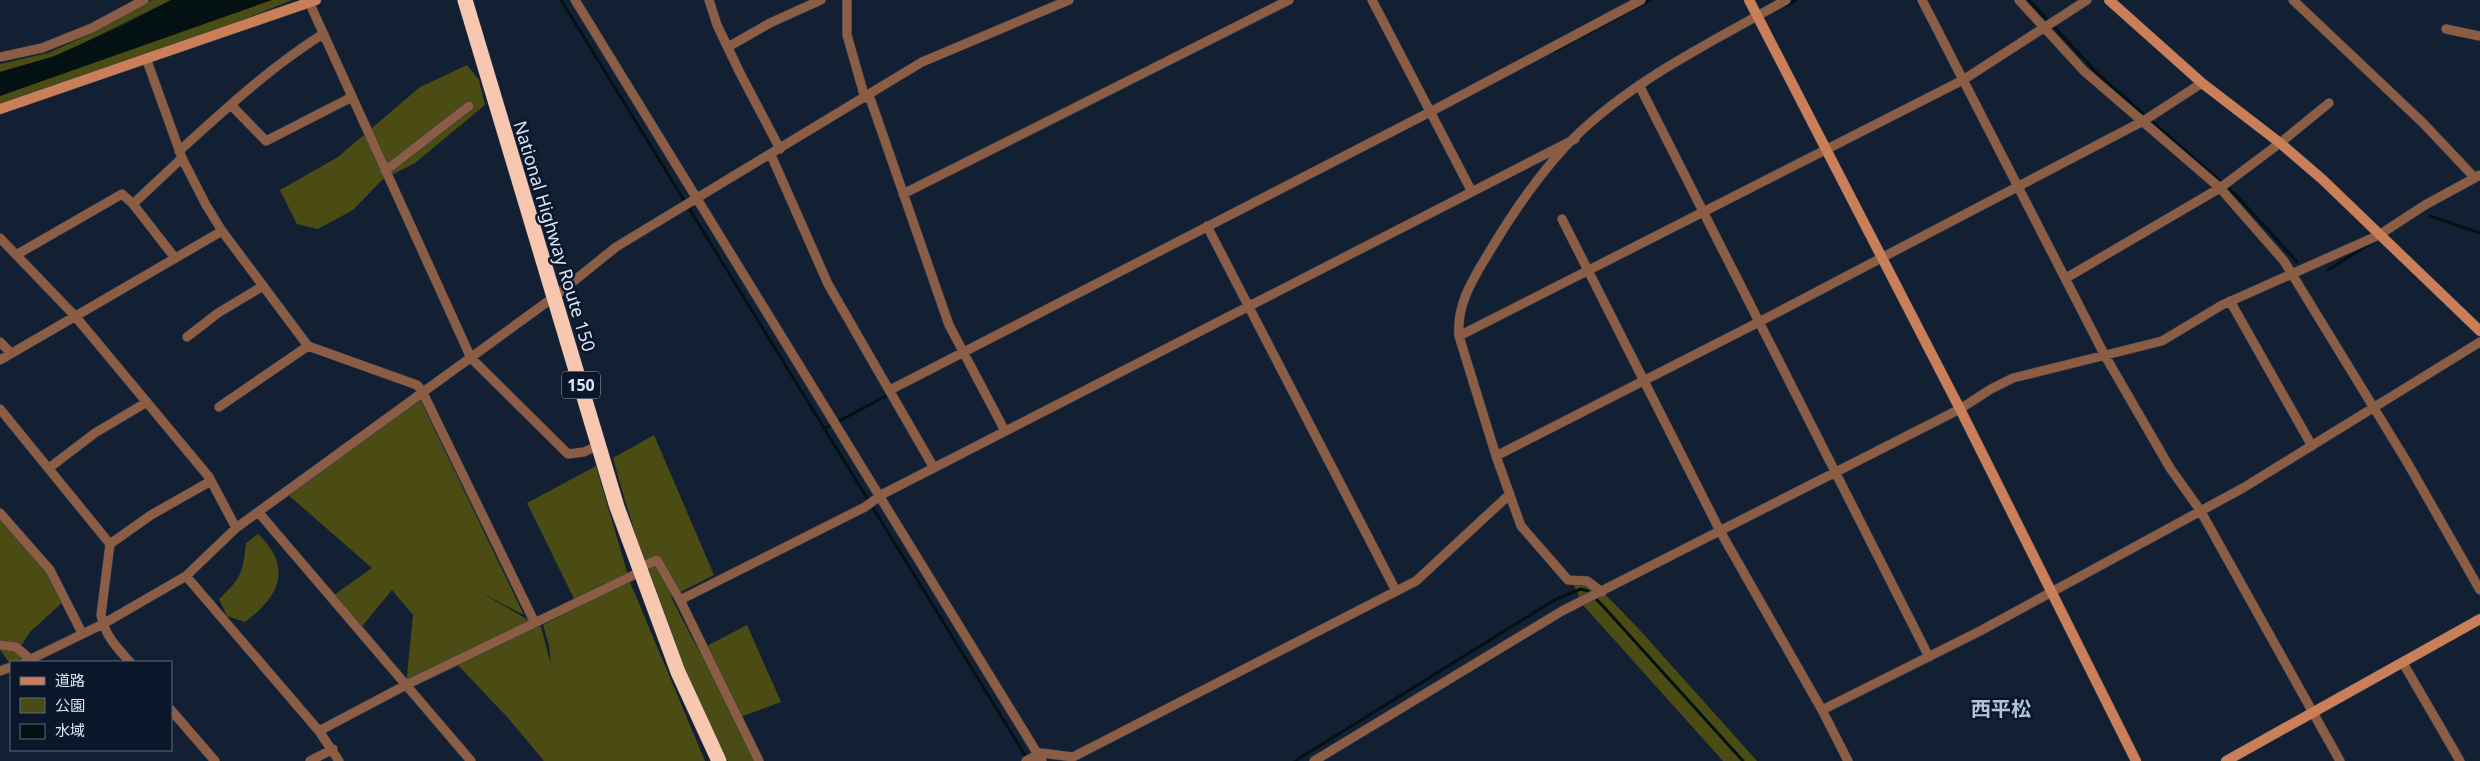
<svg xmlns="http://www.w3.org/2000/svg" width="2480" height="761" viewBox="0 0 2480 761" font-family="'Noto Sans','Noto Sans JP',sans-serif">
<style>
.green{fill:#4a4c13}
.water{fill:#041113}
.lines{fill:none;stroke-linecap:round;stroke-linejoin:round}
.stream{stroke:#041113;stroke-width:3}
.street-casing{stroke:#2f3c4f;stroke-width:10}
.secondary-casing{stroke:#2f3c4f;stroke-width:11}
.highway-casing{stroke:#2f3c4f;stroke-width:16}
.street{stroke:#8c5d45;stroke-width:9}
.secondary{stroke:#ca7f58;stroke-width:10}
.highway{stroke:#f7c7af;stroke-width:15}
.labels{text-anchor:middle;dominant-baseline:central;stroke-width:5;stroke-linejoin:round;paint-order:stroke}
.shield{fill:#0a172a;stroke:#9da8b7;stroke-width:1}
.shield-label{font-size:16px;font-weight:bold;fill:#dce6f3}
.street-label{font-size:18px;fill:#dce6f3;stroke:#0a172a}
.quarter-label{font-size:20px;font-weight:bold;fill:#b1c3dd;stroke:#0a172a}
</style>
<rect width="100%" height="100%" fill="#132034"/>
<path class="green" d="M152,0H171L59,55L0,72V64L48,53L88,35Z
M254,0H292L232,24L0,104V96Z
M467,65L479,80L485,105L415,163L382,180L353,210L318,229L297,224L280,190L338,157L420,87Z
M420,399L524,615L478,591L541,627L551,665L549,645L543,625L578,607L527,503L596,466L630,582L705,761H544L508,718L454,661L406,685L413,615L392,590L359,630L331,597L372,568L286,493Z
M654,435L714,575L671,597L692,638L732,709L703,648L747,625L781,702L738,718L758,761H728C679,665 641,562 613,458Z
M0,513L36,554L65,600L30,632L21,646L25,662H11V665L0,650Z
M258,534C293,567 280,596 245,622L227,616L219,599C241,579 243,572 246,543Z
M1572,581L1597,586L1638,628L1757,761H1723L1583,605Z"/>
<path class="water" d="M171,0H272L0,96V72L52,57L124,25Z"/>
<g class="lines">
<path class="stream" d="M561,0L1028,760
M2029,0L2099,75L2238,197L2297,262
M1784,2L1786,6L1796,0
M1555,51L1650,0
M2430,216L2480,233
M2328,270L2373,242
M824,429L890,394
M1295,761L1556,599L1581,589L1588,591L1602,605L1743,761"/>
<defs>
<path id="street" d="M575,0L1042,761
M709,0L717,25L740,73L780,149
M847,0V35L865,98
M1372,0L1472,192
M1922,0L2104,354L2170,468L2200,510L2340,761
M2019,0L2084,71L2220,188L2284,261L2407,462L2480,590
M2293,0L2423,123L2474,177
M309,2L471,358L568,454L584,452L599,445
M2446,29L2480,36
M728,47L770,23L821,0
M0,57L42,48L92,28L144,0
M146,58L182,158L206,205L222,231L308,346L417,385L422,391L534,621
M1639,85L1929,657
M869,95L949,325L1005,431
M231,105L266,141L352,97
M179,151C227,108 269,68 323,34
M771,155L828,284L934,468
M385,171L469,106
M903,194L1289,0
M133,204L175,258
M1562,219L1720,531L1822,710L1848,761
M1207,226L1396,591
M0,238L75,316L209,477L236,528
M16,255L122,194L133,204L182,158
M2066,278L2220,188L2280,143L2329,103
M2230,301L2312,446
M1459,336L1963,80L2087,0
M187,337L218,313L263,286
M0,342L11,353
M0,360L222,231
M890,390L1430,112L1641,0
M219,407L308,346
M0,409L110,544L101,615C104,634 117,648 130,662
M1496,456L1759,322L2145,120L2202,83
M49,468L95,433L147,402
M0,513L50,570L82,633
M259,513L471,761
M110,544L151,515L211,481
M638,568L657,560L680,600L759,761
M186,576L319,731L339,761
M1602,592L1587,581L1568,580L1521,526L1496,456L1459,336C1456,303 1475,276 1491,249C1512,214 1536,179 1564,148C1625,83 1710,43 1786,0
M680,600L865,507L881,495L1575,139
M0,645L16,647L31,660
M25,662L103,624L186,576L236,528L554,297L616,247L922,62L1069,0
M2403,663L2460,761
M0,671L11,667
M171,710L215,761
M1822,710L1980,631L2243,488L2480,342
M319,731L406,685L640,572
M310,761L333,749
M1026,761L1041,753L1073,757L1416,581L1510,494
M1314,761L1562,611L1960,409L1991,389L2013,378L2162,341L2222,305L2379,235L2425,205L2480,175"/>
<path id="secondary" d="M1749,0L1960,409L2136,761
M2109,0L2202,83L2280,143L2322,179L2480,331
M0,109L316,0
M2226,761L2480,619"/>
<path id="highway" d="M465,0L617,507L678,672L719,761"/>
</defs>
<use href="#street" class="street-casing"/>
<use href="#secondary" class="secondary-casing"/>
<use href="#highway" class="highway-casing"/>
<use href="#street" class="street"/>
<use href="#secondary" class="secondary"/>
<use href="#highway" class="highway"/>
</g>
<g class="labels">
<rect class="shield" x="562" y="371.5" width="38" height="27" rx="4"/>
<g class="shield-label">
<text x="581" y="385">150</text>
</g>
<g class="street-label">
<text transform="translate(555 236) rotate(73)">National Highway Route 150</text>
</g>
<g class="quarter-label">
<text x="2001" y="708">西平松</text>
</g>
</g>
<rect x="10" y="661" width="162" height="90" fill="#0a172a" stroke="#5e6a7a"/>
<rect x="20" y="677" width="25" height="8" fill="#ca7f58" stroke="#5e6a7a"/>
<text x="55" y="686" font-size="15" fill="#dce6f3">道路</text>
<rect x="20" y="698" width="25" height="15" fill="#4a4c13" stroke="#5e6a7a"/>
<text x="55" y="711" font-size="15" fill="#dce6f3">公園</text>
<rect x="20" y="724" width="25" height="15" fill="#041113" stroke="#5e6a7a"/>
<text x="55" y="736" font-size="15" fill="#dce6f3">水域</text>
</svg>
